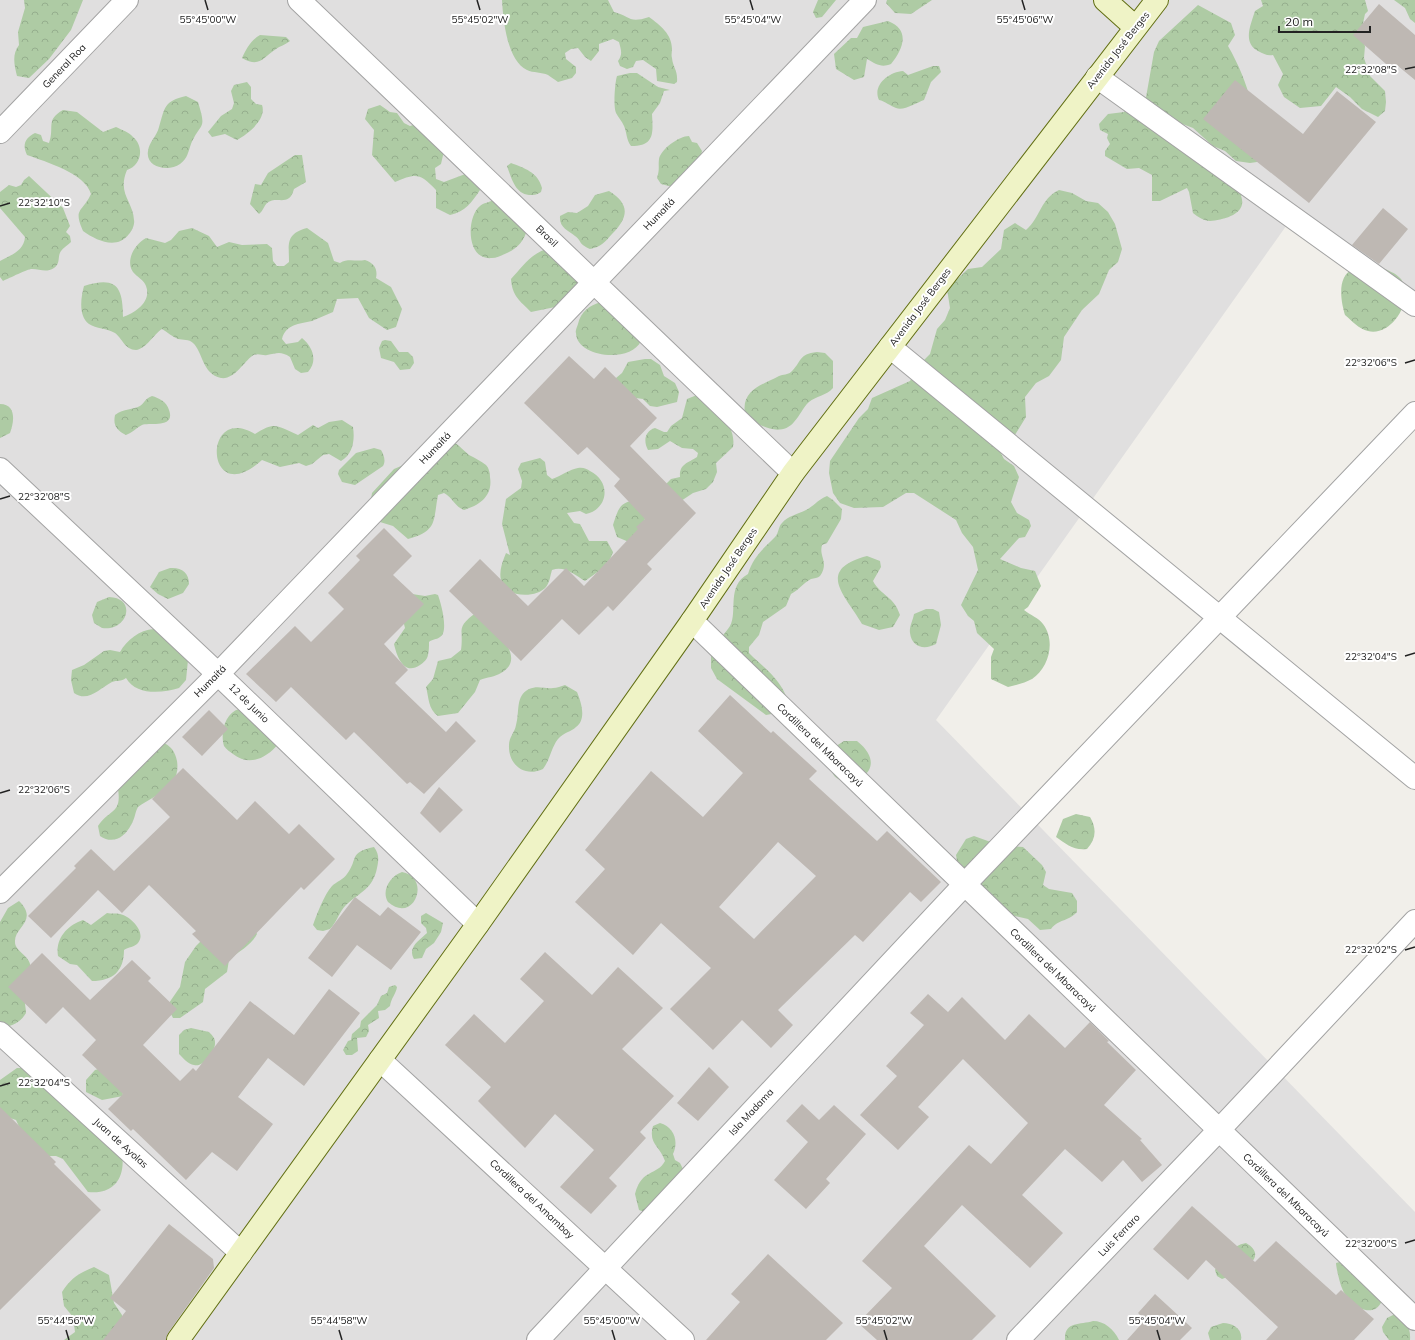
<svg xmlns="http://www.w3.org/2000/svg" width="1415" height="1340" viewBox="0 0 1415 1340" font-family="Mulish,sans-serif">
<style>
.residential{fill:#e0dfdf}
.forest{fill:url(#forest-crowns)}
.building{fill:#beb8b3;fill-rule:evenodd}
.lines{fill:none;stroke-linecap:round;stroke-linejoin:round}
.street-casing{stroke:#a3a3a3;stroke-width:24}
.secondary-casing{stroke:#626f13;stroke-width:24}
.street{stroke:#fff;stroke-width:22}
.secondary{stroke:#eff3c6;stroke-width:22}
.ticks{fill:none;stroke:#222;stroke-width:1.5}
.labels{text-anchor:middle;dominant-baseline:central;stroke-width:4;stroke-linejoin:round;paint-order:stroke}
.street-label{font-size:10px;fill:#222;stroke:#fff}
.ticks-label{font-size:10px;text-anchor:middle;fill:#222;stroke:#fff;stroke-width:4;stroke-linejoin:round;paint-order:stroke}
</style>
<defs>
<pattern id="forest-crowns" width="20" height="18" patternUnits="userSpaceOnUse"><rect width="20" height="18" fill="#aecba4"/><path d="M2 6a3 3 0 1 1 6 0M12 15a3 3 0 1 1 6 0" fill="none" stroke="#95ae8d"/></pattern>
</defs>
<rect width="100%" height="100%" fill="#f1efea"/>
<path class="residential" d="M0,0H1415V300L1296,212L936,720L1415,1212V1340H0Z"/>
<path class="forest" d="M24,0H83L71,30L49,59L29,78L17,76C14,64 12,54 19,45L18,32L25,8Z
M502,0H608L614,12C631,16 628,24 649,17C660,25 672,34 672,49C672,52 671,55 672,58C673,68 678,70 677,82L674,84L657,81L656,69L643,60L636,61L633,67L627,69L620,66L618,61C623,54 621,50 619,42L613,39L599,44V51L591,61L585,57L578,48L571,49L565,53L566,59L576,67V73L572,78L558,82C555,80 551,77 548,75C542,72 533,73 527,70C507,61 503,19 502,0Z
M818,0H836L822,17L816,18L813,12Z
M887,0H932L911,14L895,13L886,3Z
M1261,0H1365L1368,11L1365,14L1360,37L1365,46L1364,58L1370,76L1385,91L1386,102L1385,111L1378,117L1362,109L1350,97L1336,87L1321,106L1300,108L1284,97L1278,85L1283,74L1273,55C1267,56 1264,54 1258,51C1242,43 1251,24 1255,11L1263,6Z
M1394,0H1415V23L1410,19L1405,8Z
M1198,5L1231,23L1235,35L1228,46C1250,84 1256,119 1264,161L1250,163L1236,161L1225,151L1213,146L1193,128L1180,123L1170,115L1157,111L1145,103L1154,52L1159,41Z
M888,21C911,30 903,49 891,64C881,68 876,64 867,59L864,77L854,80L836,69L834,54L851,38H857L863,27Z
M260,35L286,37L290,41C285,45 280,46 276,49C262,58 260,68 242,58C246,49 251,40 260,35Z
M933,66H939L941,72L931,82L924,100C916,103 904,111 896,108C890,106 885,101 879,100C872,85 889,72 903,71L908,75Z
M630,73H637L658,87L670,90L664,91L660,103L652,114C653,133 655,146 631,146C626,139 627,133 624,126C622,121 618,117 616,113C613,107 615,82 617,76Z
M247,82L251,87V99L256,104L262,105C267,119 248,134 237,140L225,134L212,137L208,132L221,116L232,109L234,103L231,91L234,85Z
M186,96L198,102C207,131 201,121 191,144C188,152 188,158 180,164C169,172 145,168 148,151C149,142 157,136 159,127C165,107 164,101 186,96Z
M380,105L390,112L397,113L404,123L410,126L423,122L444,151L441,164L435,168L436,179L444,182L468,173L475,179L480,190C472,202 465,212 450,215L436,208V190C420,173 416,173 395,182L372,155L374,130L365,119L368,109Z
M1128,108L1244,192L1241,196C1248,214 1224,220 1210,221C1204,221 1198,217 1193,213L1189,192L1187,188L1160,201H1152V175L1139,168L1127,169L1105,156V151L1110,144L1107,138L1108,134L1100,130L1099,124L1108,114L1124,112Z
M63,110L77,112L103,132L116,127C122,130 129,132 133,137C145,147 141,166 127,170C117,194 133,201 134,220C135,224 132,231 129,234C117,250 97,241 83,231C73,208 82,213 91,194C85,173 46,162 27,155C22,145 25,138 35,133L41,135L43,141L49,143C55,127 45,120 63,110Z
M689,136L692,142L697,143L702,151L700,159L673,187L661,184L657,178C660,168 658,167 659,159C661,149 679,136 689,136Z
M295,155H302L306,182L294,189C289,208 277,195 267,203C264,206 263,211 259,214L250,204L255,184L261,185L268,173Z
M511,163C524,168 538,172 542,188L541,192C537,195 533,195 529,195C515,194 511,177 507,166Z
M29,176L63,208L70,226L66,232L70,236L71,242C68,245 63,248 61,251C57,257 61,263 54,268C46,273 40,269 32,269C27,269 10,278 3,281L0,277V261C11,255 24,251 25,237L0,208V192L9,185L16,187L21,185L24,180Z
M1059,190L1072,193L1086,201L1098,203L1108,212L1115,224L1122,249L1118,262L1109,270L1099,294L1082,310L1064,337L1061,360L1049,376L1036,383L1025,397L1026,417L1013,438L996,444L1004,459L1014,466L1019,477L1011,502L1017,513L1029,520L1031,526L1025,537L1019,538L1000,559L1021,568L1035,571L1041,586L1028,607L1024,610C1030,615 1039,618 1043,624C1056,641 1049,668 1032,679C1025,683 1016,685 1008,687L991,679V657L994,649L977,633L974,621L968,616L961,605L978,570L973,547L962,533L956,520L914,493H906L883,507L854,508L840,503L833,493L829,473L830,461L859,418L868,409L872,398L910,381L920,364L930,354L937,329L945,320L950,308L947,289L968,269L982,267L1001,249L1004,230L1015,223L1026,230C1041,217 1040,199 1059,190Z
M609,191C630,204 629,217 612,234C605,242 601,247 590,249C577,243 583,242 575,236C568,230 559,228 560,216L568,212L577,213L588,206L595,195Z
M494,200L527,229C525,240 517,249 507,253C502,255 497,258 492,258C466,261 466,217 480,206C483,203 490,202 494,200Z
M192,228L209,236L217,247L229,242L242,245L267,244L272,248L273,261L277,266H284L289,262C289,244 285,234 307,228L328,243L334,261L340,263C348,258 356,262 365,260C374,263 378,269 376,278L391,287L402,309L396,327L387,330L369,318L358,298L337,299L333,312C326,315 319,318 312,321C299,324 286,324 282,339L286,344L298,342L302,338C313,347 318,361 308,372L301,373L295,369L290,357C281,351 277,353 267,355C262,356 258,352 252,356C244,362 234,380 221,378C202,374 203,352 193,343C189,339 183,340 178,339C173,337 167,332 162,329C154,334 146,349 136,350C125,350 122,338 115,333C107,328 96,329 89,324C78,316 81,297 84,286C116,276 123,286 123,317C135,313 152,302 146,286C144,280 137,277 133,272C125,260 135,244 146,238L165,243L171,240L179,231Z
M550,248L582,287L560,306L531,312C520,301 512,296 511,279C523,266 532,252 550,248Z
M1380,267C1387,270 1396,273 1401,279C1415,299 1392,337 1368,331C1359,329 1352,321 1345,315C1341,302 1336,275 1354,269C1361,267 1372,268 1380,267Z
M601,302L641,341C630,364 576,357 576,333C575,331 577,327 578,324C581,311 589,306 601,302Z
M385,340L391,341L399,352H408L413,357L414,363L410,369L400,370L394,362L381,358L379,348L382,341Z
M817,352L825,353L833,361V388C826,396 816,396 809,402C803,407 800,416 794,422C781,438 757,426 745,414C741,390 762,385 779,376C783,374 788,375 791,372C802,362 798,354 817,352Z
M645,359H651L660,365L664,376L675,383L679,392L677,402L657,407L650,406L643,399L636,398L613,383L616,378L622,373L628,362Z
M697,395C713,409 737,423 733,447L716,463L717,472L713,482L706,489L693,493L681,501L666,484L671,479L680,477C679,464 688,463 697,457L698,453L693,449L682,448L670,441L658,449L648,450C643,441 645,431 655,428L664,432H667L671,426L682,418L687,399Z
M152,396C159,398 167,402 169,410C176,429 149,422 142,425C136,428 132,433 126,435C116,430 113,425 115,415C124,408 133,410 140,406C145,403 144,399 152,396Z
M0,404C17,404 14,423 10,433L0,438Z
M342,420L353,427C355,440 353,454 341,461L329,454L323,455L312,464L306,466L299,463L280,467L262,460C205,512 201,402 255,434C276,421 276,426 298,435L313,425L318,428L329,422Z
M455,443C460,446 464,451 469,455C475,458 481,461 486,465C489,468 490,473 490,477C493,496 480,505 464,510C455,507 453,498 444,493L438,495C433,521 438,531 408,539L393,526L380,522L375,517L370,505L372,493L394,469Z
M374,448L381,450C384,455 386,461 383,466L355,485L342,482L338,474L339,470L356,453Z
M540,458L545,462L547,475L552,479C561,476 570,469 578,468C583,467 587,469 590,471C611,481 609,509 586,514L580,511L567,513L574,523L580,524L589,541H607L613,552C609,566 596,573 585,581C575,575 564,565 552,570C550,576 550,582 546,587C537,598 508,598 502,583C498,573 502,563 506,553L510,555L502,524L506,499L521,488L522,481L518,469L521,463Z
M827,496L833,500L842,509L841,519L827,543L822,545C820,553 823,556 824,564C824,568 823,572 820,576C818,578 814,578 811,579C803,583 799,590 791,594L786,606L763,622L759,635L749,647V653C768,672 782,679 790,707L777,713L766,715L717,679L711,668V647C717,643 726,632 730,626C738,612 726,586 748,574C753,557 763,549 775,537C779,533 778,527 782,523C788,516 798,514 806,510C814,506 816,501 827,496Z
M638,499L650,504L636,545L617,537L613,525C619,507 619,503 638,499Z
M867,556L880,561L881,567L873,581C881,596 894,596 900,615L893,627L879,630L862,624C845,595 815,570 867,556Z
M170,568C181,567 189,572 189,584L183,593L168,599L158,594L150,587L159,572Z
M412,594L425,596L435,594L438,595C441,603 449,632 440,637C436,640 432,639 429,642C429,646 429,651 428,655C427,660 424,662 420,665C404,676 397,657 394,644L405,628L400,608Z
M109,597C138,598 127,632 102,628L94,623L92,615L97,602Z
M926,609H933L939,612L941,625L936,644C925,650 912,648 910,633C909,627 913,620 914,614Z
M477,612C489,624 530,657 501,673C495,677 487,677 480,680L475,692L458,713L438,716C428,709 429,698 426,687L433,679L438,661L451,658L461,650C464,628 455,628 477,612Z
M154,629L164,632L188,660L186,680L179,688C163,693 136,696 126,678C121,682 117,680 112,682C100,688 88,703 74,693L71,680L72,670L84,665L104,651L110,650L120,652C127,640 139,630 154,629Z
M565,685L577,692C581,702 587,719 576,727C571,732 564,732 558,739C551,748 550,760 543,769C524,778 508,764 509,745C509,737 515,732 516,725C520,712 515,696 529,689C538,685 544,689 553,688C557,688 561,686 565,685Z
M267,706L279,718L278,744C267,758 249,767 233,754C230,752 226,749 224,746C220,733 225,713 239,709C247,706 258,707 267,706Z
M844,741H857C896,772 841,795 832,772C829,765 832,755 833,748Z
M162,742C171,746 175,751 177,761C181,788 156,794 138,807C135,812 135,819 131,825C125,837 113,845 100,836L98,826C109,809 122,814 118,789Z
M1076,814L1090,817C1097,829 1096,839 1087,849C1074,851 1066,844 1056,837L1063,819Z
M974,836L999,845L1023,847L1042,865L1046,872L1043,885L1049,889L1072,893L1077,901V912C1066,923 1060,918 1051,929L1040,930L1028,919L1002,913L981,883L968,879L957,861L956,855L966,839Z
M374,847C379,854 379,859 377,868C373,889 360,892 346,905C339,912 337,922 330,929L323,931L317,930L313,925C317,914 324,895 332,886C336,882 344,879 347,874C359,858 348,853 374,847Z
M402,872C432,877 414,925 388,902C381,891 390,876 402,872Z
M19,901C39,921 14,927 15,942C15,951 28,955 30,964C32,975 26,987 25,997C24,1002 26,1008 26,1013C21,1022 11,1028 0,1026V922L8,908Z
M107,913C111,914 116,913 120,914C130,916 147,932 138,943C135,947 128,947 124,950C124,971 113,981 92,981L77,965L70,964L58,956C55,938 68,925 83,920L91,925Z
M426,913L443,923L441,932L434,943L426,949L422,958L414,959C407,947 420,940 427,933L426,928L421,923V916Z
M254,928L257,934C251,946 239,951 229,960L227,972L205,989L203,1002L180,1018H173L169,1010V1003L180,987L185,962L196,946L201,941Z
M395,985L397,987C396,994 391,998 390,1006L385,1010L378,1011L379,1018L368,1025L369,1031L366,1037L357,1038L358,1051L352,1055H346L343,1050L348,1041L351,1040L352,1034L360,1027L361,1021L377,1005L381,996L387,993L389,987Z
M191,1028L209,1032C212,1035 215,1038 215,1042C216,1051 203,1068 194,1065C188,1064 183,1058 179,1054V1035L184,1030Z
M17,1068H23L121,1148C127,1174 117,1195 88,1192L63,1159L56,1156H49L30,1150L16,1120L10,1118L0,1126V1080Z
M102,1068L121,1072L123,1096L102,1100L86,1092V1080L95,1070Z
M660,1123C674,1127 679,1141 673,1154L675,1160L680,1163L683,1169L647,1213L639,1210L635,1194C642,1168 657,1176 665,1161C660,1146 648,1144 653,1126Z
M1246,1243C1272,1258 1236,1275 1222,1279L1217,1276L1215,1270C1222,1258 1232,1245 1246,1243Z
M1343,1261L1382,1301C1372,1322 1347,1303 1342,1288C1340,1284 1336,1267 1336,1263Z
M94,1267L109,1275L114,1303L122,1315L123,1328L121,1340H64L75,1332L73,1317L64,1306L62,1292C70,1279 79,1273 94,1267Z
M1395,1314C1406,1321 1411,1327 1410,1340H1389L1383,1332L1382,1327L1387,1318Z
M1093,1321C1104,1321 1114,1329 1119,1340H1065C1064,1321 1080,1325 1093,1321Z
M1223,1323C1233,1323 1243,1329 1241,1340H1210L1208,1333L1211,1327Z"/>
<path class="building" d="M1379,4L1415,35V80L1398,66L1394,71L1353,35Z
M1235,80L1303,134L1337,91L1376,122L1309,203L1203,119Z
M1383,208L1408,229L1379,264L1352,245Z
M569,356L594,379L605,367L657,418L630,446L696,513L647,564L652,569L613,611L608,606L579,635L562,619L521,661L449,591L480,559L528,606L566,568L584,586L638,529L636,527L645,519L614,486L620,479L587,447L578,455L524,403Z
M384,528L412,556L393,575L424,604L384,644L408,670L395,683L446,732L456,721L476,741L424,794L410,782L407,784L354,732L346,740L291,687L276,702L246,674L295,626L311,642L344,609L328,593L360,560L356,556Z
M730,695L771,733L773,731L817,771L809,779L877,841L887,831L941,882L921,902L910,892L863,942L855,935L778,1010L793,1025L771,1048L742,1020L713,1050L670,1009L711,968L661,923L633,955L575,902L605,869L585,850L651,771L703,817L743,773L698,731ZM778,842L816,876L754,939L719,907Z
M209,710L228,729L202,756L182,737Z
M183,768L237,820L255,801L289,834L299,824L335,859L304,890L301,887L225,966L192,934L196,931L149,885L122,913L98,890L51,938L28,916L76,868L74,866L91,849L114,871L170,817L152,799Z
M439,787L463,810L440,833L420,813Z
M355,897L380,916L388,907L421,932L391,970L357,945L332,977L308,958Z
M545,952L592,995L618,967L663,1008L622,1049L674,1096L640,1132L646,1138L609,1178L617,1186L591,1214L560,1187L594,1150L555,1114L525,1148L478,1101L491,1087L445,1045L474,1014L505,1043L544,1001L520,979Z
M42,953L90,1000L132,960L151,978L148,981L177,1009L143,1045L180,1081L193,1068L196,1071L250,1001L294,1035L329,989L360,1013L304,1086L268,1058L238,1097L273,1124L237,1171L212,1152L186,1180L133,1129L131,1131L108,1109L123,1094L82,1055L96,1040L63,1007L46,1024L8,987Z
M928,994L948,1012L962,997L1005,1040L1029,1014L1065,1048L1090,1022L1109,1041L1107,1042L1136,1070L1104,1105L1142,1139L1140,1140L1162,1165L1142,1182L1123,1160L1102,1182L1065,1149L1022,1195L1063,1233L1030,1268L962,1205L924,1246L996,1316L972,1340H877L858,1323L892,1288L862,1261L969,1145L991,1164L1028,1123L963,1059L918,1107L929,1117L898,1150L860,1115L897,1076L886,1066L924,1025L910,1013Z
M709,1067L729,1087L698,1121L677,1103Z
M802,1104L819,1120L834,1105L866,1134L826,1179L830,1183L806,1209L774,1180L808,1142L786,1121Z
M0,1107L56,1162L54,1164L101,1210L0,1310Z
M1192,1206L1255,1262L1276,1241L1336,1295L1341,1290L1374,1319L1354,1340H1266L1278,1327L1206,1260L1188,1280L1153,1249Z
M169,1224L213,1259L214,1268L168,1333L166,1340H103L126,1311L110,1298Z
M768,1254L843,1323L826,1340H706L740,1302L731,1294Z
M1155,1294L1192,1328L1180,1340H1127L1145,1320L1138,1313Z"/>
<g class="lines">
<defs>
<path id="street" d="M299,0L793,473
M1097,77L1415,305
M0,132L127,0
M890,347L1415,778
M0,469L218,674L478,924
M692,621L1415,1319
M0,892L218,674L865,0
M0,1033L241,1253
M380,1060L683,1340
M538,1340L965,884L1415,413
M1018,1340L1219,1130L1415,921"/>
<path id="secondary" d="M1105,0L1135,27
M178,1340L478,924L692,621L793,473L1157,0"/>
</defs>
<use href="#street" class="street-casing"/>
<use href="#secondary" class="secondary-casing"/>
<use href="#street" class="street"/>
<use href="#secondary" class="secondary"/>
</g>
<path class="ticks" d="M205,0L208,10M477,0L480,10M750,0L753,10M1022,0L1025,10M1405,69L1415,67M0,206L10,203M1405,363L1415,360M0,499L10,496M1405,656L1415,653M0,793L10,790M1405,950L1415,947M0,1086L10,1083M1405,1243L1415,1240M66,1330L69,1340M339,1330L342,1340M612,1330L615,1340M884,1330L887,1340M1157,1330L1160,1340"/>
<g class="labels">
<g class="street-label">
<text transform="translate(1118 50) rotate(-52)">Avenida José Berges</text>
<text transform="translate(64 66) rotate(-46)">General Roa</text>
<text transform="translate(659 214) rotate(-46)">Humaitá</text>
<text transform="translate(547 236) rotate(44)">Brasil</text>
<text transform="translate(920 307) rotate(-53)">Avenida José Berges</text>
<text transform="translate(435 448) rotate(-46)">Humaitá</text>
<text transform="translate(728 568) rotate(-56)">Avenida José Berges</text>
<text transform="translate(210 681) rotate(-45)">Humaitá</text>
<text transform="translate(249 703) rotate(44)">12 de Junio</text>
<text transform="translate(820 745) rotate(44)">Cordillera del Mbaracayú</text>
<text transform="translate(1053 970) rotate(44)">Cordillera del Mbaracayú</text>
<text transform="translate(751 1112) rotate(-47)">Isla Madama</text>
<text transform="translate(121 1143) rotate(42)">Juan de Ayolas</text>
<text transform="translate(1286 1195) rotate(44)">Cordillera del Mbaracayú</text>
<text transform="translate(532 1199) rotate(43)">Cordillera del Amambay</text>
<text transform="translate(1119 1235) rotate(-46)">Luis Ferraro</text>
</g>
</g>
<g class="ticks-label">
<text x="208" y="23">55°45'00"W</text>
<text x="480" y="23">55°45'02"W</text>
<text x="753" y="23">55°45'04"W</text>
<text x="1025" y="23">55°45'06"W</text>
<text x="1371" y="73">22°32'08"S</text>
<text x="44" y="206">22°32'10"S</text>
<text x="1371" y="366">22°32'06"S</text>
<text x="44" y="500">22°32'08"S</text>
<text x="1371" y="660">22°32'04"S</text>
<text x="44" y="793">22°32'06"S</text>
<text x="1371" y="953">22°32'02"S</text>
<text x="44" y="1086">22°32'04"S</text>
<text x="1371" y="1247">22°32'00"S</text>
<text x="66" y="1324">55°44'56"W</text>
<text x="339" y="1324">55°44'58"W</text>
<text x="612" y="1324">55°45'00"W</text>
<text x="884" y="1324">55°45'02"W</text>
<text x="1157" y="1324">55°45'04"W</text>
</g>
<path d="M1279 26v6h91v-6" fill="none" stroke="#222222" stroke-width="2"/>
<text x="1285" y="26" font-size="12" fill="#222222" stroke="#ffffff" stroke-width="3" paint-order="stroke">20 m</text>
</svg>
